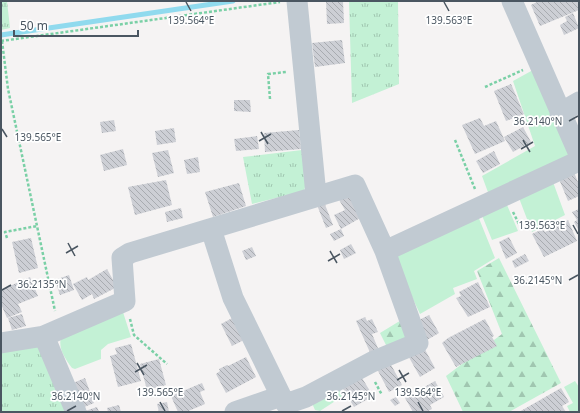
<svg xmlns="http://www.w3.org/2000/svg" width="580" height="413" viewBox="0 0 580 413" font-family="'Noto Sans',sans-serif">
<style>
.grass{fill:url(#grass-tufts)}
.forest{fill:url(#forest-firs)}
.garden{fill:#c3f1d5}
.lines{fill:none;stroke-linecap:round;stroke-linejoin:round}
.stream{stroke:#90daee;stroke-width:5}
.building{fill:url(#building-back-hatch)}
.path{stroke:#7ad0a6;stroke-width:2.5;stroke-dasharray:3 2;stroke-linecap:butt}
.minor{stroke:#c1cad2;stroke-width:21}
.ticks{fill:none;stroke:#4a5661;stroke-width:1.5}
.ticks-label{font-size:10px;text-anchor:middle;fill:#4a5661;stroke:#fff;stroke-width:3.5;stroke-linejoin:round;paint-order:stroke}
</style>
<defs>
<pattern id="grass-tufts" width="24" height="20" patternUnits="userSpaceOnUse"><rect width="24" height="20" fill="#c3f1d5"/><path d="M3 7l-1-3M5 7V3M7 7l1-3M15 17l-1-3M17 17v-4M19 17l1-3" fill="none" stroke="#a0c6b0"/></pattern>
<pattern id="forest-firs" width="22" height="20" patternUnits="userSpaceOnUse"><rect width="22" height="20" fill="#c3f1d5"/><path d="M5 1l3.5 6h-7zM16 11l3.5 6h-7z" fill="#a0c6b0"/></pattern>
<pattern id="building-back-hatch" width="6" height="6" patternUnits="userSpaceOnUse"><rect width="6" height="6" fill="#cdcfd5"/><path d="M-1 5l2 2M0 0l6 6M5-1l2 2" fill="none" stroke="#a8abb0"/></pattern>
</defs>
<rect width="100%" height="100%" fill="#f5f3f3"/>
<path class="grass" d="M1,1H7L10,28L1,30Z
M349,1H398L399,84L352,103Z
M302,150L308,175L304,191L252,204L243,157Z
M39,344L67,412H1V350Z"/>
<path class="forest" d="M499,258L561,383L509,412H463L446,376L502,334L477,271Z
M403,319L412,339L388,349L380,333Z"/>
<path class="garden" d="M533,70L570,156L489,195L482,176L535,146L513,81Z
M553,182L565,215L532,232L519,198Z
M507,205L518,231L492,240L481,213Z
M478,216L495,258L474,271L477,279L453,288L455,294L420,314L396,263L399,252Z
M122,309L131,337L108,344L101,350V359L75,369L72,368C65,358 58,349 61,337Z
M575,381L579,387V412H570L567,406L573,403L564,387Z
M338,386L343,396L320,411L315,410L311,401Z"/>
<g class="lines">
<path class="stream" d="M1,35L233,1"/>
</g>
<path class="building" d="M326,1H343L344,23L327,24Z
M539,1H579V10L540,26L531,5Z
M573,13L579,28L564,35L560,25L567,21L565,17Z
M342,40L345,63L315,67L312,43Z
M511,84L524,114L506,121L494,91Z
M234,100H250L251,112L234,111Z
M480,118L484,126L496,121L505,141L475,154L462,125Z
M114,120L116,131L102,133L100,122Z
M523,127L531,142L513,152L504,137Z
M174,128L176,142L157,145L155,131Z
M299,130L301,149L265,152L264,133Z
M257,136L259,149L236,151L234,139Z
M123,149L127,165L104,171L100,155Z
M168,150L174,173L158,177L152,153Z
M494,151L500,164L483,173L476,161Z
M198,157L200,172L187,174L184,160Z
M574,172L579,185V196L568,201L559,179Z
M166,180L172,205L135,215L128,187Z
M239,183L246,206L213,217L205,192Z
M351,197L362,217L341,229L334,215L345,210L338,198Z
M324,202L333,225L326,228L317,205Z
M181,208L183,218L167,222L165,212Z
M579,209V231L574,222L577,220L572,212Z
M568,220L577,241L544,257L532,234L543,229L545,232Z
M341,229L344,236L334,241L330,234Z
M509,237L517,253L506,259L499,242Z
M31,238L38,268L19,273L12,242Z
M351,244L356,253L344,259L340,250Z
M252,247L256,256L246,260L242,251Z
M525,254L529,261L515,268L512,261Z
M107,269L117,287L94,299L92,294L82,300L73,284L87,277L88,280Z
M69,275L74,290L60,295L55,280Z
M30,277L38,296L18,304L22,312L7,318L1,304V290Z
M478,282L490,307L468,317L456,298L461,296L459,292Z
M22,314L26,326L12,330L8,318Z
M429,315L439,333L427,340L417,321Z
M236,316L248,338L232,346L221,324Z
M365,317L367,321L372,319L378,332L372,334L380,353L372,357L356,321Z
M485,319L494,336L492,337L497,346L456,367L442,343L448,338Z
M131,344L141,381L118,387L110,356L117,354L115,348Z
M422,344L435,368L420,377L406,352Z
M246,357L256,377L226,393L216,374L220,371L219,369L227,365L228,366Z
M159,359L166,385L147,390L140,364Z
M389,361L402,385L389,392L376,367Z
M359,373L373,396L354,407L340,384Z
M85,378L94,403L82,408L73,383Z
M435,381L444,397L430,405L432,409L426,412H413L405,398Z
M202,383L205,390L200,392L205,404L186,412H178L171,396Z
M561,388L569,402L562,406L566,412H519Z
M396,397L400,403L395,406L390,400Z
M167,402L169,412H159L157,404Z
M119,405L121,412H108L107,408Z
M97,407L99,412H82Z"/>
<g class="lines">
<path class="path" d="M1,41L280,2
M2,41L8,89L55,311
M485,87L523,70
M270,99L268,74L286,72
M455,140L475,189
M513,212L519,224
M7,238L5,232L37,226
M130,319L134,335L167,364
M375,382L382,395"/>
<path class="minor" d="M297,1L316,195
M512,1L579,154
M560,113L579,102
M211,229L233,298L281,396L235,412
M44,336L76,412
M1,343L44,336L125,301L122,258L130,253L355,185L385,251L579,161
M281,396L286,404L306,397L372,362L418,343L385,251"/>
</g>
<path class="ticks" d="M186,2L191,11M444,2L449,11M569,121L578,116M2,129L7,137M261,132L268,144M523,140L530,152M259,141L271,134M521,149L533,142M573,225L578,234M68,243L75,256M330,251L337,263M66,253L78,246M328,261L340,254M569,280L578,275M2,290L11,285M137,363L144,375M399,370L406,382M135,372L147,365M397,380L409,373M160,402L165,411M418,402L423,411M67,411L76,406M342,411L351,406"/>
<g class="ticks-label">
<text x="449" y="24">139.563°E</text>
<text x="191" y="24">139.564°E</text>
<text x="538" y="125">36.2140°N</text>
<text x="38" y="141">139.565°E</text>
<text x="542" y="229">139.563°E</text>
<text x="538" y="284">36.2145°N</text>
<text x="42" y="288">36.2135°N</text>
<text x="160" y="396">139.565°E</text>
<text x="418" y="396">139.564°E</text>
<text x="76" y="400">36.2140°N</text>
<text x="351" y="400">36.2145°N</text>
</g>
<rect width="580" height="413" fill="none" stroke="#4a5661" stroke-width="4"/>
<path d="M14 30v6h124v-6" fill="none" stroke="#4a5661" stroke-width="2"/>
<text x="20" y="30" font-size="12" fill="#4a5661" stroke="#ffffff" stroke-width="3" paint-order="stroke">50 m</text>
</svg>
